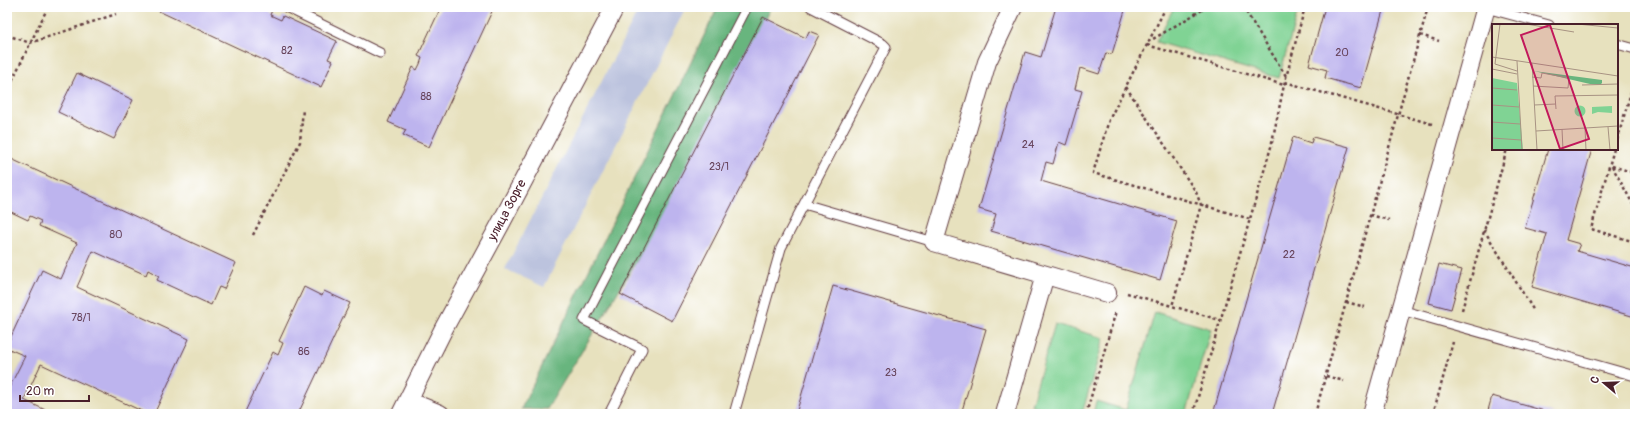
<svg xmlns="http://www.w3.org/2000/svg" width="1642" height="421" viewBox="0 0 1642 421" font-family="Pangolin,sans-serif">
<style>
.industrial{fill:#bcc3de}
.green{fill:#80d394;stroke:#657960}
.forest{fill:#68b57e;stroke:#596a54}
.building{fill:#bdb4ee}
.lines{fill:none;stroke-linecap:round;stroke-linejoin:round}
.lane-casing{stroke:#623c41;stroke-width:11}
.street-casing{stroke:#623c41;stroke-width:20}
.path{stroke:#623c41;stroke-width:2.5;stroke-dasharray:3 3;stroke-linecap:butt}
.lane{stroke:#fff;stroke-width:9}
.street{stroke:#fff;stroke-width:18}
.labels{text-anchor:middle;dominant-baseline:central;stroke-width:4;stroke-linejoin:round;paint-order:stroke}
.number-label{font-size:11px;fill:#67445c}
.street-label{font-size:13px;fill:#4a1f2b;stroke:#fff}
.inset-road{fill:none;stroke:#a89383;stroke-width:1}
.view{fill:#c2185b;fill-opacity:0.15;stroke:#c2185b;stroke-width:2}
.inset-edge{fill:none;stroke:#4a1f2b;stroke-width:2}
</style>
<rect width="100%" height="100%" fill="#fff"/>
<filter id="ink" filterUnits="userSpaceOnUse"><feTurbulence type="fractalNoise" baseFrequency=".025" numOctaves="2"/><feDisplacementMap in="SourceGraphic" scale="8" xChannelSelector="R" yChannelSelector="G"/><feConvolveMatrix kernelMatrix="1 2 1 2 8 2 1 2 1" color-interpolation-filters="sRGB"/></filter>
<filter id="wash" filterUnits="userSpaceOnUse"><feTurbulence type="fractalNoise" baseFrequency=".012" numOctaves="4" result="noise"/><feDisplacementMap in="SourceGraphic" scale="16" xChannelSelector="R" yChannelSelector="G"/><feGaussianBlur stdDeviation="0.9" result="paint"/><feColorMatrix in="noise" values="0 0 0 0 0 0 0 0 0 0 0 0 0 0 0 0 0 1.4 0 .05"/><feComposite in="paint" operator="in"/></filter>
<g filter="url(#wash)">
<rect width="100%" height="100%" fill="#e7e1be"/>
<path class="industrial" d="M640,7H686L544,287L505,269Z"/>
<path class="green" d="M1174,7H1299L1279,78L1156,42Z
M1155,312L1211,329L1186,414H1093L1096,401L1126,410Z
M1055,324L1104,338L1082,414H1064L1031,405Z"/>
<path class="forest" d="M718,7H771L662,219L547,409H521Z"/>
<g id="blocks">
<path class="building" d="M150,7H265L272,10L270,15L281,20L283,16L337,41L328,59L333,61L321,87Z
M441,7H494L429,147L403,135L406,130L388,122L413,67L417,70L420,64L422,58L418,56Z
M1056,7H1126L1112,54L1106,53L1099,74L1080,68L1075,89L1082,91L1066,145L1059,142L1053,164L1046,162L1041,181L1177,221L1160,280L991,231L996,214L979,209L1025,52L1041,57Z
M1325,7H1384L1361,88L1325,78L1327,70L1309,65Z
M763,17L806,38L809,31L819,35L672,321L620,294Z
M77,73L133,100L114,139L58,112Z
M1293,137L1311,143L1313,137L1349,147L1272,414H1213Z
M1548,149H1592L1566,240L1580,244L1577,251L1635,268V317L1532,287L1547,234L1525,228Z
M7,157L236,263L224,289L219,287L211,305L157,280L159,276L148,270L146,275L93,251L77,287L189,339L154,414H148L41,364L24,400L54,414H7V392L25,356L7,348V345L42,270L61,279L77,243L39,226L41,221L30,216L28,220L7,210Z
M1439,264L1462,270L1451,309L1429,303Z
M833,286L986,329L961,414H796Z
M304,287L322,296L324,291L350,303L298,414H244L273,352L278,355L283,343L279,341Z
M1492,396L1555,414H1487Z"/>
</g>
</g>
<g filter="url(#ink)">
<use href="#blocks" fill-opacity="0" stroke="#623c41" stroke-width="1"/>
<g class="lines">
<defs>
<path id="lane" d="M286,7L380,53
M1486,8L1549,25
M1617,44L1635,49
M804,204L934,242
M1401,310L1635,376
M609,414L642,349L584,320L747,7
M734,414L781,248L886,47L883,44L811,7"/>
<path id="street" d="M1013,7L987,62L934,242L1107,293
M408,401L440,414
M401,414L444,328L501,223L615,7
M1005,414L1045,275
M1372,414L1486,7"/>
</defs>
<use href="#lane" class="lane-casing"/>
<use href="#street" class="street-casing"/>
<path class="path" d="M1166,7L1109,120L1093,173L1250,219
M1243,7L1286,76
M7,35L30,43L116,14
M1420,35L1439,41
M1148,42L1207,7
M1147,45L1284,85
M1285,82L1432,124
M1126,87L1196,192L1201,205L1172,306
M7,91L48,7
M1617,140L1634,82
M1614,149L1591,229L1635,242
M1612,166L1635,208
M1612,166L1635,173
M1370,215L1389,220
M1484,230L1534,311
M253,235L300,142L303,109
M1127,293L1220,320
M1346,302L1365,307
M1462,310L1507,149
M1326,376L1344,381
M1086,414L1116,311
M1193,414L1271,147L1284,85L1305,7
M1315,414L1428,7
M1433,414L1453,342"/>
<use href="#lane" class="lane"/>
<use href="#street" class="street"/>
</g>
</g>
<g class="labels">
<g class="number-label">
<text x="287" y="50">82</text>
<text x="1342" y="52">20</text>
<text x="426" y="96">88</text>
<text x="1028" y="144">24</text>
<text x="719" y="166">23/1</text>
<text x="116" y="234">80</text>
<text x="1289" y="254">22</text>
<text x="81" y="317">78/1</text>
<text x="304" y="351">86</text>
<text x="891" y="372">23</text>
</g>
<g class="street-label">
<text transform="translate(507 210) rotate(-62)">улица Зорге</text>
</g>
</g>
<g transform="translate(1492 24)">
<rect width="126" height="126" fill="#e7e1be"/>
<path d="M0,54L25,59L31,126H0ZM82.5 87a5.5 5.5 0 1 1 11 0a5.5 5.5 0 1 1-11 0ZM120,82V89L106,88L100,90V83Z" fill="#80d394"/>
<path d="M42,47L110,56V59L108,61L98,60Z" fill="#68b57e"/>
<path class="inset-road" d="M8,0L3,40L25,47M34,0L82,8M85,0L126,4M0,33L126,52M25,37L30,126M40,39L45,126M0,45L25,50M40,53L49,54L50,49L77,54L76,64L41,62M90,61L126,60M0,64L25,66M0,81L27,83M42,81L64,80M64,85L63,72L126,71M0,98L28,100M116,103L118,126M93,104L94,126M70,105L71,126M44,107L126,102M0,114L29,116"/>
<path class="view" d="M58,1L97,115L68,125L29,11Z"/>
<rect width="126" height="126" class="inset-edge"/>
</g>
<rect width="1642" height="421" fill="none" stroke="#fff" stroke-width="24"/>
<g transform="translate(1604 383) rotate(289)" stroke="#ffffff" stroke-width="3" paint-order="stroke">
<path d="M0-3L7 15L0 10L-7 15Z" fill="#4a1f2b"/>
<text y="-6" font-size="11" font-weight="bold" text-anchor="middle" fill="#4a1f2b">С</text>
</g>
<path d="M20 395v6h69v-6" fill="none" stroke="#4a1f2b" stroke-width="2"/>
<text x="26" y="395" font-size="12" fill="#4a1f2b" stroke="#ffffff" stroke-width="3" paint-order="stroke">20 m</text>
</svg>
